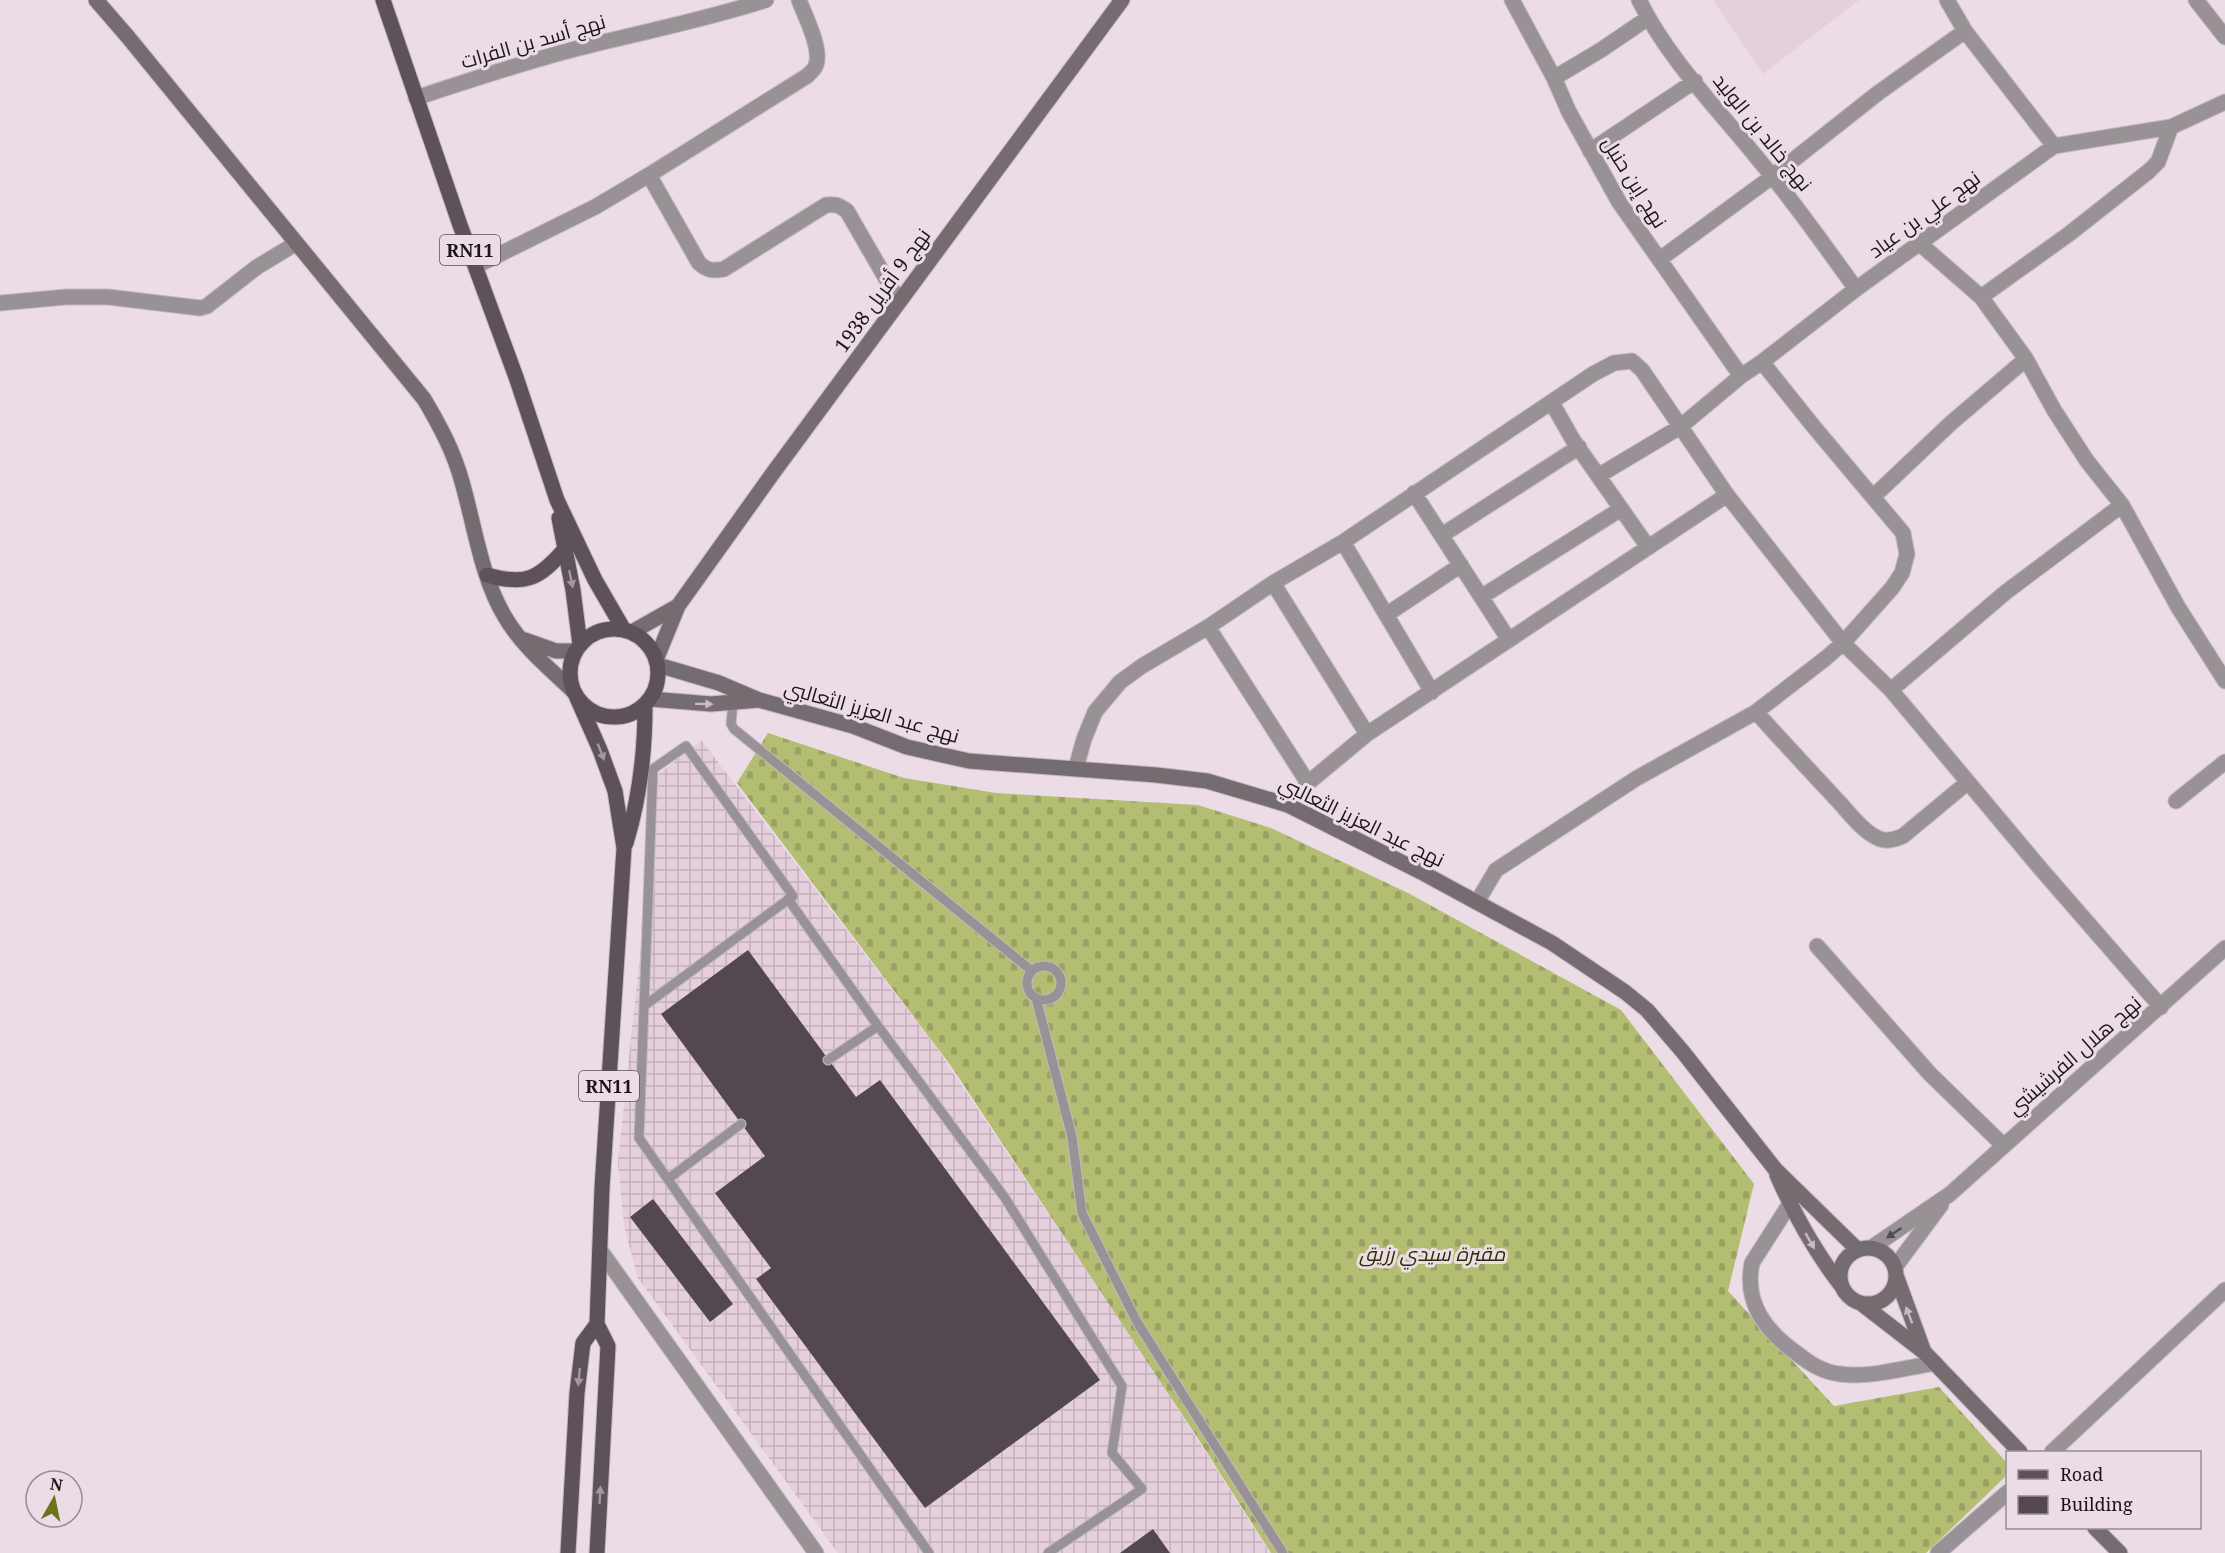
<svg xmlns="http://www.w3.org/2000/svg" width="2225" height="1553" viewBox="0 0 2225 1553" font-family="'Noto Serif',Cairo,serif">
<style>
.built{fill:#e5cfdd}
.industrial{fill:url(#industrial-grid)}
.cemetery{fill:url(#cemetery-stones)}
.building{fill:#544850}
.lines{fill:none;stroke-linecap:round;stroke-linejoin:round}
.lane-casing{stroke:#c5b8c0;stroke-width:11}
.street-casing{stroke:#c5b8c0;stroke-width:17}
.secondary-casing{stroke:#c5b8c0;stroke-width:17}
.primary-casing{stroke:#c5b8c0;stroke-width:17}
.lane{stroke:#989296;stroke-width:9}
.street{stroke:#989296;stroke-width:15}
.secondary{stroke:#756c72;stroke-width:15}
.primary{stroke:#5d5259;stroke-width:15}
.oneway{fill:#a4979f}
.oneway2{fill:#c8bac2}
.oneway3{fill:#534d51}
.labels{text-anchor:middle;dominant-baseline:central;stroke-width:6;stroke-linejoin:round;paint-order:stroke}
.shield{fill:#ebdce5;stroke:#595156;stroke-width:1.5}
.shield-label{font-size:18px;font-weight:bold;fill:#1a1518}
.street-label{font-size:20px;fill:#1a1518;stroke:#ebdce5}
.park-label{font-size:20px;font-style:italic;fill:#2a2f02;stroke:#ebdce5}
</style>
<defs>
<pattern id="industrial-grid" width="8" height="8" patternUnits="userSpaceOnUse" patternTransform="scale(1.5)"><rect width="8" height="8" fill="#e5cfdd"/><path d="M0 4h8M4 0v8" fill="none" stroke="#c4b1bd"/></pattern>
<pattern id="cemetery-stones" width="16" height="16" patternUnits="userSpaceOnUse" patternTransform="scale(1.5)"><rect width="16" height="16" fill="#b3be72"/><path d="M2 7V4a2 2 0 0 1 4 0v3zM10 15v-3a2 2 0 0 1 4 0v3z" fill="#99a262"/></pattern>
</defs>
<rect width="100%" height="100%" fill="#ebdce5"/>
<path class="built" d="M1713,0H1859L1763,74Z"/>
<path class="industrial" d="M701,740L936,1047L1147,1361L1270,1553H838L638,1278L624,1226L618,1162L659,774Z"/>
<path class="cemetery" d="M768,733L904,778L996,793L1198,805L1271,828L1408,893L1621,1010L1754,1184L1728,1291L1834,1406L1939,1387L2007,1463V1475L1926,1553H1271L1197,1437L951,1066L737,783Z"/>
<path class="building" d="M748,950L856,1097L880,1080L1100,1380L925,1508L756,1279L771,1268L715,1193L765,1156L661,1014Z
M653,1199L733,1304L710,1322L630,1217Z
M1153,1529L1170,1553H1120Z"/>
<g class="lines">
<defs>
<path id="lane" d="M733,703L731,724L734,729L1032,971
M788,899L878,1026L1005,1198L1122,1386L1112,1453L1142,1489L1048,1553
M1027 983a17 17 0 1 1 34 0a17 17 0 1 1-34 0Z
M1036,998L1072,1137L1082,1213L1137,1322L1283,1553
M644,1006L793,896L686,746L653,769L639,1138L929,1553
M828,1060L878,1026
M668,1179L741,1124"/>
<path id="street" d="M1512,0L1554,78L1569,112L1619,202L1741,376
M1639,0C1667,57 1714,105 1754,154C1790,197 1823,243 1856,289
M1947,0L1965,31L2054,146
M2196,0L2225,37
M1554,78L1601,50L1648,18
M416,98C470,80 524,62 579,48C642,32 705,20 766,0
M1590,151L1695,81
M649,175L699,263C708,271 713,271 724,269L826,205C836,204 839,205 847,211L899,301
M1919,243L1981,297L2026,359L2054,410L2087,461L2122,505L2178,607L2225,681
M1660,259L1773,176L1878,93L1965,31
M476,266L595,207L649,175L807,76C810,73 815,69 816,65C822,49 805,16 799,0
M1981,297L2069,234L2149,171L2158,162L2171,127
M0,303L66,297H108L200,308L207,306L257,267L295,244
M1552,403L1573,440L1648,547
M1598,476L1680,427L1741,376L1762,362L1856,289L2054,146L2171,127L2225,102
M1414,493L1509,640
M1874,496L1951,423L2026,359
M1442,535L1579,447
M1343,542L1432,692
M1273,583L1367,734
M1481,597L1621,509
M1386,615L1461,565
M1208,627L1308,783
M1891,690L2006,592L2122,505
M1756,712C1783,742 1811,772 1839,802C1850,814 1864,833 1880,839C1888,842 1896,839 1903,836L1968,782
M1076,768L1084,739L1095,712L1120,682L1142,666L1208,627L1273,583L1343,542L1593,374L1614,363L1632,361L1642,370L1727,495L1843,643L1891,690L2040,868L2161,1007
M2176,801L2225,762
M1288,805L1308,783L1367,734L1727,495
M1477,902L1496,870L1637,778L1756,712L1826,658L1843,643L1892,588L1902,573L1907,554L1903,533L1814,427L1762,362
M1817,946L1930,1074L2003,1145
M1789,1205L1752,1263C1744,1303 1765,1330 1795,1352C1809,1363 1822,1372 1840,1374C1871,1378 1904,1368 1935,1363
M1871,1248L1950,1194L2225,948
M600,1250L816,1553
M1895,1267L1941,1205
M2052,1452L2225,1290
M1938,1553L2008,1492"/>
<path id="secondary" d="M96,0L128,37L424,399C440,426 454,452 462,482C475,527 481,577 505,617C522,646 549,668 573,691
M632,632L678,606
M525,640L556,651H574
M656,660L678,606L773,473L1122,0
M658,665L719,683L759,700L853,726L907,747L969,761L1156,775L1207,781L1288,805L1421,872L1552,943L1625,992L1647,1010L1683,1052L1775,1169L1858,1250
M650,699L711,704L759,700
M1777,1175C1794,1214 1814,1250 1840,1284
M1840 1276a28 28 0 1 1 56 0a28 28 0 1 1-56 0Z
M1897,1278L1924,1352
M1862,1304L1924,1352L2020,1452
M2095,1528L2120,1553"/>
<path id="primary" d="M383,0L460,225L516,377L557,500L595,580L624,630
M559,518L573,590L580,645
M487,575C525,586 539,579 564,550
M570 673a44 44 0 1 1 88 0a44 44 0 1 1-88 0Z
M577,698L600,750L615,791L624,848L602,1188L597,1324L608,1346L597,1553
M626,843C640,797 645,753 645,706
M568,1553L577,1393L583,1343L597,1324"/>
</defs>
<use href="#lane" class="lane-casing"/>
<use href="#street" class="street-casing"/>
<use href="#secondary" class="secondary-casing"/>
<use href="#primary" class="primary-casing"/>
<use href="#lane" class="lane"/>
<use href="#street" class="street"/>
<use href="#secondary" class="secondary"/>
<use href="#primary" class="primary"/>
</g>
<defs><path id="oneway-solid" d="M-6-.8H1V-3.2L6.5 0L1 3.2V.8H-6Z" transform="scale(1.5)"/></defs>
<g class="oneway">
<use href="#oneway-solid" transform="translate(571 579) rotate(78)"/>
<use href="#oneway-solid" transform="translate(601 752) rotate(68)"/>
<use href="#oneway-solid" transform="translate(579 1377) rotate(96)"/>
<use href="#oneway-solid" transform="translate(600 1495) rotate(-87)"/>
</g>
<g class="oneway2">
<use href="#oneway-solid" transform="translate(704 704) rotate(1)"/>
<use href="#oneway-solid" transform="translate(1810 1241) rotate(60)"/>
<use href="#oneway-solid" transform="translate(1909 1315) rotate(-111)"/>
</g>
<use class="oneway3" href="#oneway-solid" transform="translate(1894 1233) rotate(146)"/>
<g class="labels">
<g class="shield">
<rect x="440" y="235" width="60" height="30" rx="4.5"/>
<rect x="579" y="1071" width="60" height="30" rx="4.5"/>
</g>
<g class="shield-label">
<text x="470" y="250">RN11</text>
<text x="609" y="1086">RN11</text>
</g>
<g class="street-label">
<text transform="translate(533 41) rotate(-16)">نهج أسد بن الفرات</text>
<text transform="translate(1763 132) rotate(51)">نهج خالد بن الوليد</text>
<text transform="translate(1635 182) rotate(58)">نهج إبن حنبل</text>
<text transform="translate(1924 214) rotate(-36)">نهج علي بن عياد</text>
<text transform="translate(882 290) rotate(-54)">نهج 9 أفريل 1938</text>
<text transform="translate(872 711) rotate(16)">نهج عبد العزيز الثعالبي</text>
<text transform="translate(1362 821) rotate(26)">نهج عبد العزيز الثعالبي</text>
<text transform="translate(2074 1055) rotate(-41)">نهج هلال الفرشيشي</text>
</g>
<g class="park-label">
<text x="1432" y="1253">مقبرة سيدي رزيق</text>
</g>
</g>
<rect x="2006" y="1451" width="195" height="78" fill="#ebdce5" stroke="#978c93" stroke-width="1.5"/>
<rect x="2018" y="1470" width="30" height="9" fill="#5d5259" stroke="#978c93" stroke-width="1.5"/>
<text x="2060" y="1481" font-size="18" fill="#1a1518">Road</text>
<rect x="2018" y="1496" width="30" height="18" fill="#544850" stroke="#978c93" stroke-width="1.5"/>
<text x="2060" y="1511" font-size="18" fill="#1a1518">Building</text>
<g transform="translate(54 1499) rotate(9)"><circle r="28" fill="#ebdce5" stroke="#978c93" stroke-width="1.5"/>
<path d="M0-4.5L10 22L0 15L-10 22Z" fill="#6b741d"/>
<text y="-9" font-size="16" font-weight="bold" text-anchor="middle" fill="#1a1518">N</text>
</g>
</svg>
